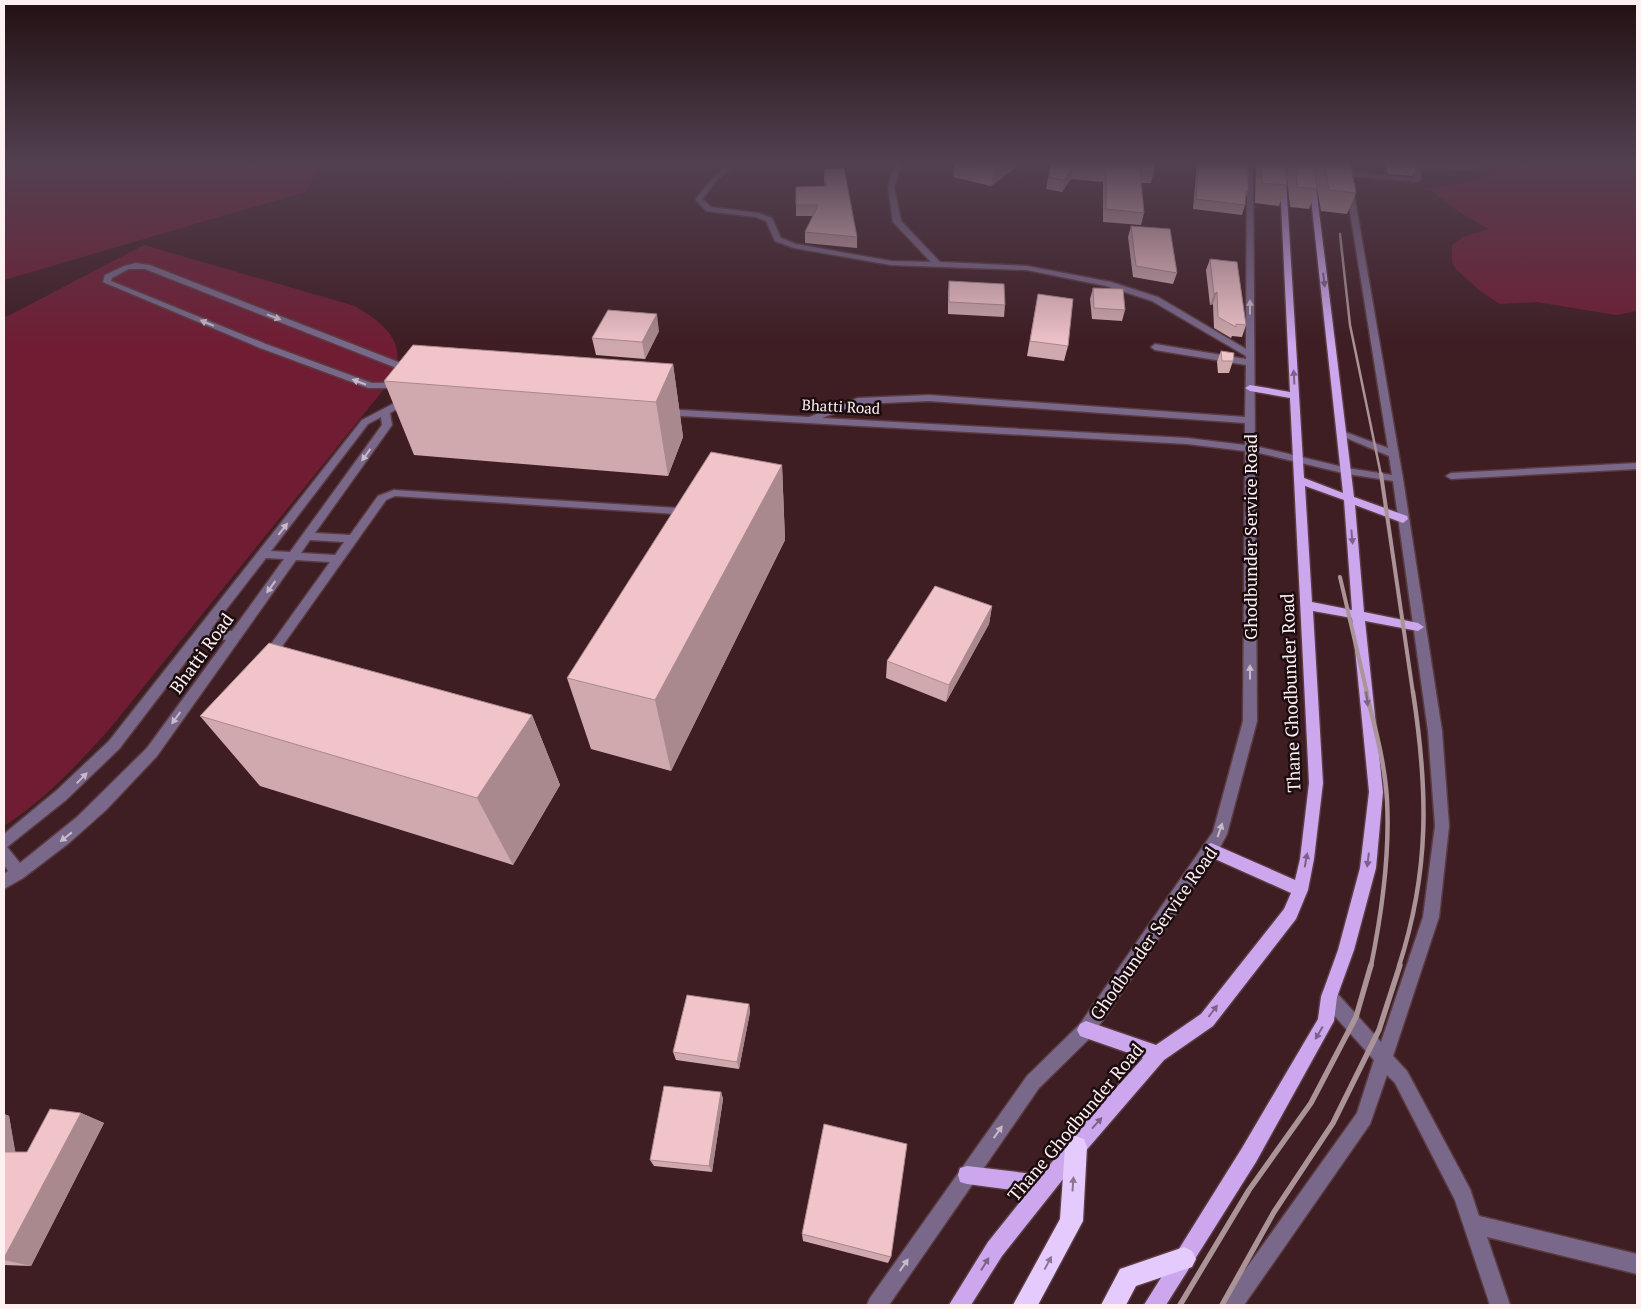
<svg xmlns="http://www.w3.org/2000/svg" width="1641" height="1309" viewBox="0 0 1641 1309" font-family="'PT Serif',serif">
<style>
.green{fill:#701d34}
.lines{fill:none;stroke-linecap:round;stroke-linejoin:round}
.minor-casing{stroke:#593b40;stroke-width:3}
.major-casing{stroke:#593b40;stroke-width:3}
.highway-casing{stroke:#593b40;stroke-width:3}
.minor{fill:#7a688b;fill-rule:evenodd}
.major{fill:#cda7ee;fill-rule:evenodd}
.highway{fill:#e5cafd;fill-rule:evenodd}
.rail-far3{stroke:#ab9498;stroke-width:2.5}
.rail-far2{stroke:#ab9498;stroke-width:4}
.rail-far1{stroke:#ab9498;stroke-width:4.5}
.rail{stroke:#ab9498;stroke-width:5.5}
.wall{fill:#cfa9ae}
.shaded-wall{fill:#a9898d}
.building{fill:#f1c4ca;stroke:#a9898d}
.oneway{fill:#7d618a}
.oneway2{fill:#cabac9}
.oneway3{fill:#8a7492}
.labels{text-anchor:middle;dominant-baseline:central;stroke-width:5;stroke-linejoin:round;paint-order:stroke}
.far-street-label{font-size:15px;fill:#fff0f2;stroke:#1b0c0f}
.street-label{font-size:18px;fill:#fff0f2;stroke:#1b0c0f}
</style>
<rect width="100%" height="100%" fill="#3e1d23"/>
<path class="green" d="M4,162H322L305,192L4,280Z
M1504,162H1548L1571,171L1592,165L1588,162H1637V311L1616,315L1536,302L1500,304L1480,291L1456,269L1452,262V245L1463,237L1488,229L1459,212L1427,188C1450,184 1490,183 1504,162Z
M144,245L355,306C375,318 401,335 397,361C396,370 388,381 384,389L112,726C79,763 46,799 4,826V318Z"/>
<g class="lines">
<defs>
<path id="minor" d="M730,162H737L718,179L702,199L711,207L758,213L772,218L781,238L796,244L891,261L931,262L893,222L888,187L896,162H902L894,187L901,221L940,262L1027,266L1111,282L1158,297L1246,349L1247,162H1253L1255,446L1347,468L1392,475L1389,456L1337,434L1339,432H1345L1388,448L1342,162H1348L1350,172L1414,178L1413,166L1416,164L1462,166L1492,162L1471,170L1420,168L1421,180L1418,182L1351,176L1403,479L1442,731L1449,826L1439,917L1393,1056L1407,1071L1470,1189L1479,1216L1637,1254V1274L1487,1237L1510,1305H1490L1455,1200L1395,1083L1387,1075L1370,1124L1244,1305H1222L1225,1298L1357,1113L1374,1060L1323,1003L1321,997L1323,991L1329,989L1335,991L1381,1042L1423,917L1435,826L1428,731L1393,481L1347,474L1255,452L1257,721L1227,834L1216,855L1092,1036L1039,1088L889,1305H867L870,1298L1027,1076L1080,1024L1213,832L1243,721L1245,451L1187,444L663,415L658,412L663,409L809,417L858,398L929,395L1245,417L1246,365L1155,350L1151,347L1155,344L1246,359V356L1152,301L1106,286L1027,270L891,265L794,248L775,241L766,221L756,217L706,211L696,200V198L714,177ZM929,401L1245,423V445L1187,438L822,418L859,404Z
M136,263L150,265L406,365L410,377L402,379L399,369L145,269H129L112,278L111,281L266,344L372,383L402,382L407,385L402,388H368L260,348L103,282L105,275L124,266Z
M408,396L411,397V401L390,413L392,425L315,533L350,535L378,496L394,490L677,508L682,511L677,514L395,496L386,500L278,652L272,664H264L262,661L269,647L330,562L296,560L157,756L106,810L69,843L23,878L4,889V874L8,871L4,865V834L56,791L109,741L362,420ZM381,417L382,425L290,552L271,551L368,424ZM310,540L344,542L335,555L301,553ZM266,558L284,559L232,631L211,629ZM204,638L226,640L147,748L77,817L20,863L7,847L66,800L119,749Z
M1637,463V469L1451,479L1446,476L1451,473Z"/>
<path id="major" d="M1279,162H1285L1304,478L1343,493L1307,162H1313L1354,497L1407,516L1408,519L1403,523L1355,505L1364,612L1418,623L1424,627L1418,631L1365,621L1383,792L1376,868L1354,950L1337,997L1334,1021L1256,1162L1166,1305H1144L1242,1148L1318,1019L1321,997L1338,950L1360,868L1369,792L1352,618L1313,611L1323,783L1314,859L1308,890L1296,919L1213,1026L1164,1060L1083,1154L1002,1256L971,1305H949L988,1242L1028,1192L967,1184L960,1182L958,1175L960,1168L967,1166L1042,1175L1069,1140L1143,1058L1080,1036L1077,1030L1080,1024L1086,1021L1156,1045L1201,1014L1284,909L1291,893L1206,855L1204,850L1206,845L1211,843L1295,880L1300,859L1309,783L1290,398L1250,391L1245,388L1250,385L1290,392ZM1305,486L1344,500L1352,610L1312,602Z"/>
<path id="highway" d="M1076,1136L1084,1139L1087,1147L1083,1221L1038,1305H1013L1060,1219L1065,1147L1068,1139Z
M1184,1247L1192,1251L1196,1259L1192,1267L1136,1286L1126,1305H1101L1120,1269Z"/>
</defs>
<use href="#minor" class="minor-casing"/>
<use href="#major" class="major-casing"/>
<use href="#highway" class="highway-casing"/>
<use href="#minor" class="minor"/>
<use href="#major" class="major"/>
<use href="#highway" class="highway"/>
<path class="rail-far3" d="M1340,234L1350,325L1381,475"/>
<path class="rail-far2" d="M1381,474L1413,693
M1340,577L1367,693"/>
<path class="rail-far1" d="M1366,692C1375,727 1385,764 1387,800C1390,856 1382,912 1371,966
M1399,966C1430,870 1428,790 1413,692"/>
<path class="rail" d="M1180,1305L1249,1190L1311,1103L1356,1017L1371,965
M1222,1305L1274,1212L1333,1123L1379,1030L1400,965"/>
</g>
<path class="wall" d="M955,162H1016V167L991,186L953,177Z
M1051,162L1154,171L1151,183H1141L1144,213L1141,225L1103,222V182L1071,179L1062,192L1046,189Z
M1197,162H1248V191L1245,200V205L1242,215L1193,209Z
M1256,162H1350L1356,193L1347,214L1321,211L1316,182L1317,189L1309,209L1290,207L1286,167L1287,185L1279,206L1255,203Z
M1384,162H1470V163H1418L1412,176L1388,174Z
M824,169L857,237V248L805,243V232L813,216H796V187L825,186L824,179Z
M1131,226L1177,273L1173,284L1133,277L1128,237Z
M1210,259L1246,325L1242,337L1232,336L1231,338L1214,328L1213,304L1210,305L1206,270Z
M949,281L1005,305L1004,317L948,314V292Z
M1093,288L1125,310L1122,321L1092,319L1090,299Z
M1038,294L1068,346L1064,361L1027,356Z
M659,331L645,359L596,355L592,338Z
M1221,351L1233,361L1229,373H1218L1217,362Z
M673,364L683,437L668,476L414,455L384,381Z
M782,465L785,540L671,771L591,749L567,678Z
M992,606L989,624L946,702L886,678L887,661Z
M532,715L560,785L513,865L260,786L200,716Z
M749,1004L750,1012L739,1069L676,1060L673,1052Z
M721,1092L723,1099L712,1172L654,1166L650,1160Z
M81,1113L104,1123L31,1266L4,1265V1114L9,1116L15,1152H27Z
M802,1234L891,1257L888,1263L803,1241Z"/>
<path class="shaded-wall" d="M1005,162H1016V167L991,186L994,171Z
M1073,167L1071,179L1062,192L1064,180Z
M1217,292L1213,304L1210,305L1214,294Z
M657,314L659,331L645,359L642,342Z
M673,364L683,437L668,476L656,402Z
M782,465L785,540L671,771L655,700Z
M992,606L989,624L946,702L949,685Z
M532,715L560,785L513,865L477,798Z
M749,1004L750,1012L739,1069L737,1062Z
M721,1092L723,1099L712,1172L709,1166Z
M81,1113L104,1123L31,1266L4,1260V1258Z
M4,1114L9,1116L17,1161L4,1157Z"/>
<path class="building" d="M958,162H1005L994,171Z
M1051,162H1153L1154,171L1140,170L1144,213L1106,209V170L1073,167L1064,180L1049,177Z
M1199,162H1248V191H1246L1245,205L1196,199Z
M1262,162H1285L1287,185L1262,183Z
M1295,162H1314L1317,189L1297,187Z
M1324,162H1350L1356,193L1329,190Z
M844,168L857,237L805,232L818,205H796V187L827,186L824,169Z
M1131,226L1170,229L1177,273L1136,266Z
M1210,259L1237,262L1246,325L1236,324V327L1218,317L1217,292L1214,294Z
M949,281L1004,284L1005,305L949,302Z
M1093,288L1123,289L1125,310L1094,308Z
M1038,294L1073,299L1068,346L1030,341Z
M608,310L657,314L642,342L592,338Z
M413,345L673,364L656,402L384,381Z
M1221,351L1234,353L1233,361H1222Z
M711,452L782,465L655,700L567,678Z
M935,586L992,606L949,685L887,661Z
M269,643L532,715L477,798L200,716Z
M687,995L749,1004L737,1062L673,1052Z
M664,1086L721,1092L709,1166L650,1160Z
M50,1109L81,1113L4,1258V1152H27Z
M824,1124L907,1144L891,1257L802,1234Z"/>
<defs><path id="oneway-solid" d="M-6-.8H1V-3.2L6.5 0L1 3.2V.8H-6Z" transform="scale(1.25)"/></defs>
<g class="oneway">
<use href="#oneway-solid" transform="translate(1324 280) rotate(83)"/>
<use href="#oneway-solid" transform="translate(1294 377) rotate(-93)"/>
<use href="#oneway-solid" transform="translate(1352 537) rotate(85)"/>
<use href="#oneway-solid" transform="translate(1367 699) rotate(84)"/>
<use href="#oneway-solid" transform="translate(1306 860) rotate(-80)"/>
<use href="#oneway-solid" transform="translate(1368 860) rotate(97)"/>
<use href="#oneway-solid" transform="translate(1213 1011) rotate(-53)"/>
<use href="#oneway-solid" transform="translate(1319 1033) rotate(120)"/>
<use href="#oneway-solid" transform="translate(1097 1123) rotate(-48)"/>
<use href="#oneway-solid" transform="translate(985 1264) rotate(-58)"/>
</g>
<g class="oneway2">
<use href="#oneway-solid" transform="translate(1250 307) rotate(-90)"/>
<use href="#oneway-solid" transform="translate(274 317) rotate(21)"/>
<use href="#oneway-solid" transform="translate(207 323) rotate(-157)"/>
<use href="#oneway-solid" transform="translate(359 382) rotate(-159)"/>
<use href="#oneway-solid" transform="translate(366 455) rotate(126)"/>
<use href="#oneway-solid" transform="translate(283 529) rotate(-52)"/>
<use href="#oneway-solid" transform="translate(271 587) rotate(126)"/>
<use href="#oneway-solid" transform="translate(1250 672) rotate(-90)"/>
<use href="#oneway-solid" transform="translate(176 718) rotate(126)"/>
<use href="#oneway-solid" transform="translate(82 778) rotate(-45)"/>
<use href="#oneway-solid" transform="translate(1220 830) rotate(-71)"/>
<use href="#oneway-solid" transform="translate(66 837) rotate(142)"/>
<use href="#oneway-solid" transform="translate(998 1132) rotate(-55)"/>
<use href="#oneway-solid" transform="translate(904 1265) rotate(-55)"/>
</g>
<g class="oneway3">
<use href="#oneway-solid" transform="translate(1073 1184) rotate(-86)"/>
<use href="#oneway-solid" transform="translate(1048 1263) rotate(-62)"/>
</g>
<linearGradient id="sky" x2="0" y2="1"><stop stop-color="#221013"/><stop offset="0.47" stop-color="#524050"/><stop offset="1" stop-color="#524050" stop-opacity="0"/></linearGradient>
<rect width="1641" height="346" fill="url(#sky)"/>
<g class="labels">
<g class="far-street-label">
<text transform="translate(841 406) rotate(3)">Bhatti Road</text>
</g>
<g class="street-label">
<text transform="translate(1250 537) rotate(-90)">Ghodbunder Service Road</text>
<text transform="translate(201 653) rotate(-54)">Bhatti Road</text>
<text transform="translate(1290 693) rotate(-92)">Thane Ghodbunder Road</text>
<text transform="translate(1153 933) rotate(-55)">Ghodbunder Service Road</text>
<text transform="translate(1075 1122) rotate(-50)">Thane Ghodbunder Road</text>
</g>
</g>
<rect width="1641" height="1309" fill="none" stroke="#fff0f2" stroke-width="10"/>
</svg>
